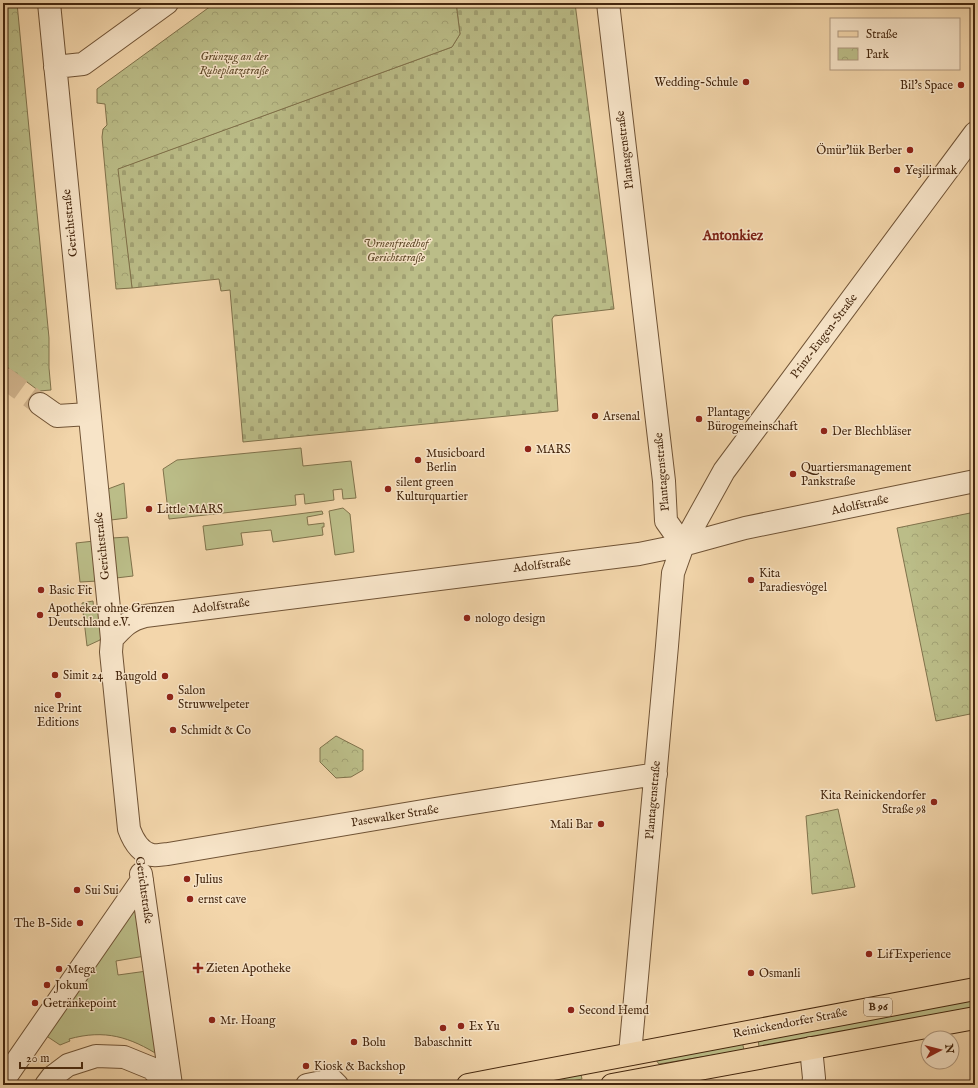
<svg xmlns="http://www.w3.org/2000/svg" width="978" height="1088" viewBox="0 0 978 1088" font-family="'IM FELL English',serif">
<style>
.grass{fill:#bbbd88;stroke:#80724b}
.cemetery{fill:url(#cemetery-stones);stroke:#80724b}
.park{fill:url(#park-crowns);stroke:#80724b}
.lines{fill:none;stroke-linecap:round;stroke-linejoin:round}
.minor-tunnel{stroke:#d0b38c;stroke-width:22;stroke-dasharray:22 11;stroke-linecap:butt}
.minor-casing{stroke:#705335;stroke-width:24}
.major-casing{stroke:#45270e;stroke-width:24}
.minor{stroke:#f7e4c8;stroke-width:22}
.major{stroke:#f3d6ab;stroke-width:22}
.poi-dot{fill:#8f2418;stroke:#f7e4c8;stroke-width:1.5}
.labels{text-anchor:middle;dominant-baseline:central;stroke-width:3;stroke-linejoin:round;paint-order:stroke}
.shield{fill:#f7e4c8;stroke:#7a6046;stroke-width:1}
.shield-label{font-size:11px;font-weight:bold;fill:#45270e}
.park-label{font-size:12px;font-style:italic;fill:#624c2c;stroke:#f7e4c8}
.poi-label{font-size:12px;fill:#45270e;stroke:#f7e4c8;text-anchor:start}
.street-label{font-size:12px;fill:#45270e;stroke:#f7e4c8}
.quarter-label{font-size:14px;font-weight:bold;fill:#7a1f14;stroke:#f7e4c8}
</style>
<defs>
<pattern id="cemetery-stones" width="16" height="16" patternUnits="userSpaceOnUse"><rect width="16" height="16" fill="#bbbd88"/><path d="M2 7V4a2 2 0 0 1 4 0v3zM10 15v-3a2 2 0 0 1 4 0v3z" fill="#a2a274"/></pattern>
<pattern id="park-crowns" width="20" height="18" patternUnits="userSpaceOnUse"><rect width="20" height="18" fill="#bbbd88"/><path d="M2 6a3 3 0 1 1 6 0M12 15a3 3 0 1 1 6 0" fill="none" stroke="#a2a274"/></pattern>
</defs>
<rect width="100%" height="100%" fill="#f3d6ab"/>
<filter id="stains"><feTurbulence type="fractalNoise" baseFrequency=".005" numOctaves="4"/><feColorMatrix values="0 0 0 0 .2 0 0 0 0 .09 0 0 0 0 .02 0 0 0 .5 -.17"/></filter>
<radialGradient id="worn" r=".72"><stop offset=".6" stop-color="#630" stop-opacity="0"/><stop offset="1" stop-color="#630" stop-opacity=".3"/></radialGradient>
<path class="grass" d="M301,448L303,466L351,461L356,498L343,499L342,489L333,490L334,500L305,504L304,494L295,495L296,505L169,519L163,469L177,460Z
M124,483L127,518L111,520L108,489Z
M343,508L350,514L354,552L335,555L329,511Z
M322,511L323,514L307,517L308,525L324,523V527H322L323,535L273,542L271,530L241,533L243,545L206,550L203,526Z
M128,537L133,576L116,578L112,538Z
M94,541L98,581L80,582L76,543Z
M93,601L94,611H101L103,632L100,640L87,646L82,603Z
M138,909L145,956L116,961L118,975L147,971L160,1056C130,1037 105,1029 69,1039L70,1041L60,1045L45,1035L131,911Z
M975,998V1007L759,1047L758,1038Z
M742,1041L744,1050L659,1064L655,1059Z
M580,1070L582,1079L551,1085H496Z"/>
<path class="cemetery" d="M456,3H575L614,309L554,316L552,319L558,411L243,442L230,290L221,291L219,279L132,288L117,169L452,47L460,34Z"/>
<path class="park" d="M3,3H17L49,338V368L51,390L39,391L3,364Z
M215,3H456L460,34L452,47L118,169L132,288L116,289L102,137L103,129L107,125L105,104L97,103V89Z
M975,512V713L936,721L897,528Z
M336,736L363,750V770L351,777L336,778L320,762V748Z
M838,809L855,887L812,894L806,816Z"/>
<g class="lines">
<path class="minor-tunnel" d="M3,377L40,404"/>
<defs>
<path id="minor" d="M49,3L112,639L111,652L129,829C133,840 139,852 152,855C157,856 163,854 168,854L435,809L656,774
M608,3L664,481L666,521L683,545
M55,67L83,64L167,3
M40,404L57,416L89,414
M112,639C123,627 129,620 145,616L639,554L683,545L745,528L975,481
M141,874L171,1085
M811,1048L814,1078L813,1085
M630,1054L667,646L673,573L683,545L724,471L975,133
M3,1081L142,880
M46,1085L52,1077L68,1065L96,1056L124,1057L151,1068L169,1085
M307,1085L332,1080L337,1085"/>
<path id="major" d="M468,1085L975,989
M612,1085L975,1018"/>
</defs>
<use href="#minor" class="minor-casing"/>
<use href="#major" class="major-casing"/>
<use href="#minor" class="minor"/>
<use href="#major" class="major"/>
</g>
<g class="poi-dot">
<circle cx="746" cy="82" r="4"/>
<circle cx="961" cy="85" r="4"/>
<circle cx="910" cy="150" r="4"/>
<circle cx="897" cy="170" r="4"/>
<circle cx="595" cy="416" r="4"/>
<circle cx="699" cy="419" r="4"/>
<circle cx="824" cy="431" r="4"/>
<circle cx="528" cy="449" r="4"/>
<circle cx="418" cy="460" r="4"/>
<circle cx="793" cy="474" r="4"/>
<circle cx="388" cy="489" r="4"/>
<circle cx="149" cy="509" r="4"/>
<circle cx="751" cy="580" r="4"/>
<circle cx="41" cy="590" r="4"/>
<circle cx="40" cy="615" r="4"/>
<circle cx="467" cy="618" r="4"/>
<circle cx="55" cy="675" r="4"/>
<circle cx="165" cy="676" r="4"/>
<circle cx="58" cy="695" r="4"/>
<circle cx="170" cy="697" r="4"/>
<circle cx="173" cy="730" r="4"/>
<circle cx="934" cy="802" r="4"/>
<circle cx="601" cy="824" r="4"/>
<circle cx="187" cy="879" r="4"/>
<circle cx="77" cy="890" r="4"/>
<circle cx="190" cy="899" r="4"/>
<circle cx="80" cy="923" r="4"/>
<circle cx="869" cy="954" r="4"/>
<path d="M196 962h4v4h4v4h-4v4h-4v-4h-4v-4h4z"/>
<circle cx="59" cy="969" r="4"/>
<circle cx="751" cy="973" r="4"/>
<circle cx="47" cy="985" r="4"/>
<circle cx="35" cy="1003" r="4"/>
<circle cx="571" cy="1010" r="4"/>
<circle cx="212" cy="1020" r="4"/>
<circle cx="461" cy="1026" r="4"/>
<circle cx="443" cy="1028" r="4"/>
<circle cx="354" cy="1042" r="4"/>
<circle cx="306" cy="1066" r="4"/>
</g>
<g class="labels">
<rect class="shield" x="864" y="998" width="28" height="18" rx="3"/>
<g class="shield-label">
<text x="878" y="1007">B 96</text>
</g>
<g class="park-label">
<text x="234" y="56">Grünzug an der<tspan x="234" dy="14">Ruheplatzstraße</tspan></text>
<text x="396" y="243">Urnenfriedhof<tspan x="396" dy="14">Gerichtstraße</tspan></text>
</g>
<g class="poi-label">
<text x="738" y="82" text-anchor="end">Wedding-Schule</text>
<text x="953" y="85" text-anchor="end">Bil's Space</text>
<text x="902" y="150" text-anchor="end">Ömür'lük Berber</text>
<text x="905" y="170">Yeşilirmak</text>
<text x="707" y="412">Plantage<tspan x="707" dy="14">Bürogemeinschaft</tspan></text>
<text x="603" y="416">Arsenal</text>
<text x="832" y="431">Der Blechbläser</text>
<text x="536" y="449">MARS</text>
<text x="426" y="453">Musicboard<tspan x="426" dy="14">Berlin</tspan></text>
<text x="801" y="467">Quartiersmanagement<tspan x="801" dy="14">Pankstraße</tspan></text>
<text x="396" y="482">silent green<tspan x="396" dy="14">Kulturquartier</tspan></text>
<text x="157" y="509">Little MARS</text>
<text x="759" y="573">Kita<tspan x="759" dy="14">Paradiesvögel</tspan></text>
<text x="49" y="590">Basic Fit</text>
<text x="48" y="608">Apotheker ohne Grenzen<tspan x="48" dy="14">Deutschland e.V.</tspan></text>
<text x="475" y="618">nologo design</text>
<text x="63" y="675">Simit 24</text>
<text x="157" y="676" text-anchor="end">Baugold</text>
<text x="178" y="690">Salon<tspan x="178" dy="14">Struwwelpeter</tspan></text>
<text x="58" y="708" text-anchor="middle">nice Print<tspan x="58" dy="14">Editions</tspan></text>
<text x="181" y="730">Schmidt &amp; Co</text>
<text x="926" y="795" text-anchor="end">Kita Reinickendorfer<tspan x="926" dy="14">Straße 98</tspan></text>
<text x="593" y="824" text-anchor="end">Mali Bar</text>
<text x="195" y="879">Julius</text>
<text x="85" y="890">Sui Sui</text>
<text x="198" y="899">ernst cave</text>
<text x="72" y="923" text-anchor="end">The B-Side</text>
<text x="877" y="954">LifExperience</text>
<text x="206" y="968">Zieten Apotheke</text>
<text x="67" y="969">Mega</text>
<text x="759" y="973">Osmanli</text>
<text x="55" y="985">Jokum</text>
<text x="43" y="1003">Getränkepoint</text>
<text x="579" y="1010">Second Hemd</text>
<text x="220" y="1020">Mr. Hoang</text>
<text x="469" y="1026">Ex Yu</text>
<text x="362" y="1042">Bolu</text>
<text x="443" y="1042" text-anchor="middle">Babaschnitt</text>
<text x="314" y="1066">Kiosk &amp; Backshop</text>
</g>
<g class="street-label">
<text transform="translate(625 150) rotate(-97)">Plantagenstraße</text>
<text transform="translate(70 223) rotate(-96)">Gerichtstraße</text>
<text transform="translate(824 336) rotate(-53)">Prinz-Eugen-Straße</text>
<text transform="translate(662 472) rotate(-95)">Plantagenstraße</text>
<text transform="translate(860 505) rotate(-12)">Adolfstraße</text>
<text transform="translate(102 546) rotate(-96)">Gerichtstraße</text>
<text transform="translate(542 565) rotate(-7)">Adolfstraße</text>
<text transform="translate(221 606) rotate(-7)">Adolfstraße</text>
<text transform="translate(653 800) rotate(-85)">Plantagenstraße</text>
<text transform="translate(395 816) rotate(-9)">Pasewalker Straße</text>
<text transform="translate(144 890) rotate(82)">Gerichtstraße</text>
<text transform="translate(790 1023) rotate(-11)">Reinickendorfer Straße</text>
</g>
<g class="quarter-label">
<text x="733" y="236">Antonkiez</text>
</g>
</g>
<rect width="978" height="1088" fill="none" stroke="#f3d6ab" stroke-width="16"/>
<rect x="4" y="4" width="970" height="1080" fill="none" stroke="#45270e" stroke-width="2"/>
<rect x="8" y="8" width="962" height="1072" fill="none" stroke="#45270e"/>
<rect x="830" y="18" width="130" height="52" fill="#f7e4c8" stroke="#b0987e"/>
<rect x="838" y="31" width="20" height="6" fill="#f3d6ab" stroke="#b0987e"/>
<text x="866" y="38" font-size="12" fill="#45270e">Straße</text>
<rect x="838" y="48" width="20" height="12" fill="url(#park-crowns)" stroke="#b0987e"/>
<text x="866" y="58" font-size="12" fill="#45270e">Park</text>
<g transform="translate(940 1050) rotate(83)"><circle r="19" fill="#f7e4c8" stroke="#b0987e"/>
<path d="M0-3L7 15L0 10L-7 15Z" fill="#8f2418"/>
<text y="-6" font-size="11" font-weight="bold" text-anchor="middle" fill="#45270e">N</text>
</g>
<path d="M20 1062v6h62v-6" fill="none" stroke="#45270e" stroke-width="2"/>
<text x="26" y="1062" font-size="12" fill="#45270e" stroke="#f7e4c8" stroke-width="3" paint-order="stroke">20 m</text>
<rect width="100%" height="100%" filter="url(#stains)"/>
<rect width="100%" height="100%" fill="url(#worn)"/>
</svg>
